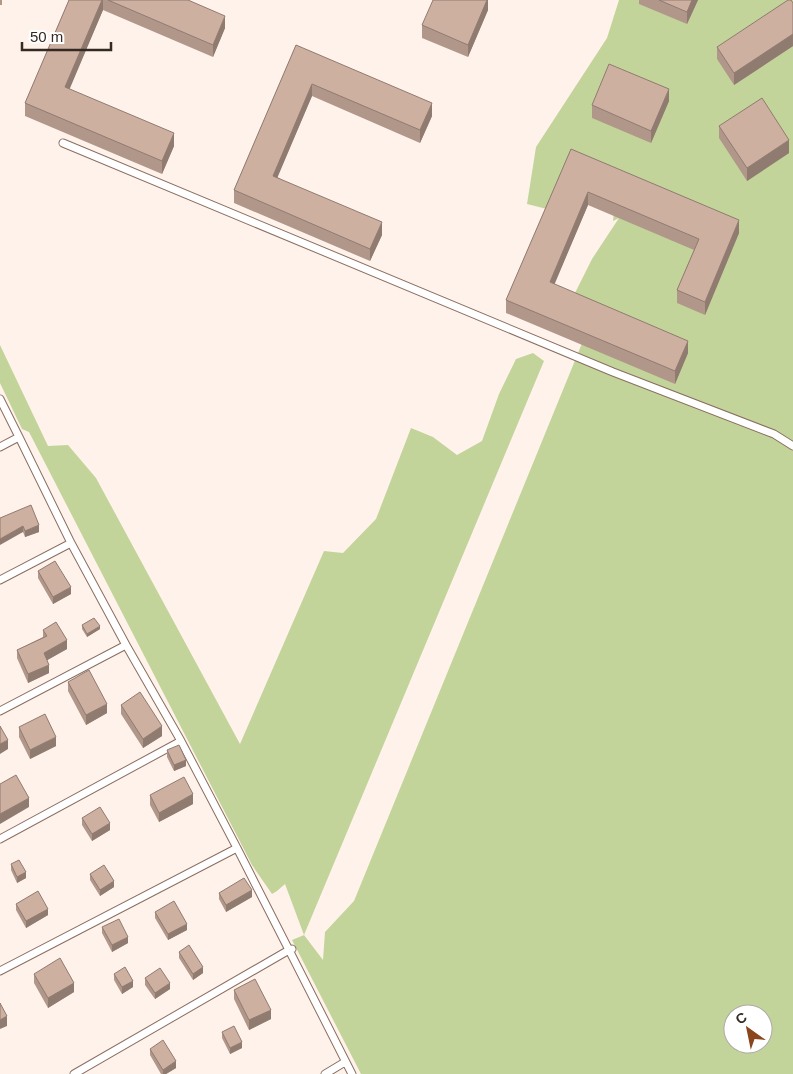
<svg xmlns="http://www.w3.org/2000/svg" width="793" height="1074" viewBox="0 0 793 1074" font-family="Arial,sans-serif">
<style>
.green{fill:#c2d49a;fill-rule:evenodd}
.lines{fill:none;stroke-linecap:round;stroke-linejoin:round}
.service-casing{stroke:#8a6e60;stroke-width:9}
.service{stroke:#fff;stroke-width:7}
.wall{fill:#b1978a}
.shaded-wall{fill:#907b71}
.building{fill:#ceb0a1;stroke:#907b71}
</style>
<rect width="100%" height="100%" fill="#fff2eb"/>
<path class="green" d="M619,0H793V1074H361L292,940L304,935L285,884L277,891L272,894L252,865L29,432L22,429L0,383V345L48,446L68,445L96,478L240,744L324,551L343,553L376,519L411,428L433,437L457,455L482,441L499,394L516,359L533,353L544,361L304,935L323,960L325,932L354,901L585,336L560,323L592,259L619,218L613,221L615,203L597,176L563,213L527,204L536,147L607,38ZM733,1014H763V1044H733Z"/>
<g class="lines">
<defs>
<path id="service" d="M63,143L613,372L774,434L793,446
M0,399L19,437
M0,447L19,437L71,543L0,580
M71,543L126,645
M0,711L126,645L181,741L0,839
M181,741L237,848
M0,971L237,848L289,950L292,949
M74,1074L289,950L352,1074
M325,1074L345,1062"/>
</defs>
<use href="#service" class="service-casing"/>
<use href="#service" class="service"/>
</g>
<path class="wall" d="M0,0H2V5H0Z
M69,0H188L225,28L213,57L103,10L69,89L174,146L162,174L25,116V103Z
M488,0V10L468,57L422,38V25Z
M639,0H698L687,24L639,4Z
M793,3V46L734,85L717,59V47Z
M296,45L432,116L420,143L312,96L277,177L382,235L370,261L234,203V190Z
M669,101L651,143L592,118V105Z
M719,126L789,153L747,181L719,138Z
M571,149L739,233L705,315L677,303V290L694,250L588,205L554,284L688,353L675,384L506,313V300Z
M0,518L39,532L25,537L23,532Z
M38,571L71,594L53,604L38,578Z
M82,625L100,629L87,637L82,629Z
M43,630L67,649L47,660L49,673L28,683L17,658V650L43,637Z
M68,682L107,713L86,725L68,691Z
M121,705L162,736L143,748L121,714Z
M19,727L56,746L30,759L19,737Z
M167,750L186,766L174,771L167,757Z
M150,795L193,804L159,822L150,805Z
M82,818L110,830L92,841L82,825Z
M11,864L26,878L17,883L11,870Z
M90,874L114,887L100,896L90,880Z
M219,893L252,897L226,912L219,899Z
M16,904L48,915L26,928L16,910Z
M155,912L187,930L168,940L155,918Z
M102,927L128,943L112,952L102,933Z
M179,952L203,973L193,980L179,958Z
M34,974L74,992L48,1008L34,983Z
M114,974L133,987L122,994L114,980Z
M145,978L170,989L155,999L145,985Z
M234,990L271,1019L249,1030L234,999Z
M222,1032L242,1048L230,1054L222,1038Z
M150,1049L176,1068L166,1074H161L150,1055Z"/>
<path class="shaded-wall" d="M102,0H103V10L65,100V87Z
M487,0H488V10L468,57V45Z
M692,0H698L687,24V12Z
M225,16V28L213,57V45Z
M793,34V46L734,85V73Z
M312,84V96L273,188V176Z
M669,89V101L651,143V131Z
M432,103V116L420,143V130Z
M174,133V146L162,174V161Z
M789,140V153L747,181V168Z
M588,192V205L550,295V282Z
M739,220V233L705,315V302Z
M382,222V235L370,261V249Z
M688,341V353L675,384V371Z
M39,525V532L25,537V531Z
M23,526V532L0,545V539Z
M71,587V594L53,604V597Z
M100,626V629L87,637V634Z
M67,640V649L44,662V653Z
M49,665V673L28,683V674Z
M107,704V713L86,725V715Z
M162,726V736L143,748V739Z
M56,737V746L30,759V750Z
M8,740V749L0,754V744Z
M186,760V766L174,771V765Z
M193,794V804L159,822V813Z
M29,798V807L0,824V814Z
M110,823V830L92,841V834Z
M26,872V878L17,883V877Z
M114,881V887L100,896V890Z
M252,890V897L226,912V905Z
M48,909V915L26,928V921Z
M187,924V930L168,940V934Z
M128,937V943L112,952V945Z
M203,967V973L193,980V974Z
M133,981V987L122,994V987Z
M74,983V992L48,1008V998Z
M170,983V989L155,999V993Z
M271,1010V1019L249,1030V1020Z
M7,1016V1026L0,1029V1020Z
M242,1042V1048L230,1054V1048Z
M176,1061V1068L166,1074H163V1070Z"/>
<path class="building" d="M69,0H102L65,87L174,133L162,161L25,103Z
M108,0H188L225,16L213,45Z
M433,0H487L468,45L422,25Z
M659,0H692L687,12Z
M788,0H791L793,3V34L734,73L717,47Z
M296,45L432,103L420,130L312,84L273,176L382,222L370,249L234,190Z
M609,64L669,89L651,131L592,105Z
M762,98L789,140L747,168L719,126Z
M571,149L739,220L705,302L677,290L699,239L588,192L550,282L688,341L675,371L506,300Z
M31,505L39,525L25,531L23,526L0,539V518Z
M55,561L71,587L53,597L38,571Z
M94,618L100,626L87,634L82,625Z
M56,622L67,640L44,653L49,665L28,674L17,650L47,636L43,630Z
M89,670L107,704L86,715L68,682Z
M140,692L162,726L143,739L121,705Z
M45,714L56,737L30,750L19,727Z
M0,726L8,740L0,744Z
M179,745L186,760L174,765L167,750Z
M16,775L29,798L0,814V784Z
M184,777L193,794L159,813L150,795Z
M100,807L110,823L92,834L82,818Z
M19,860L26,872L17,877L11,864Z
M104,865L114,881L100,890L90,874Z
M244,878L252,890L226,905L219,893Z
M38,891L48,909L26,921L16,904Z
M174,901L187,924L168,934L155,912Z
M119,919L128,937L112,945L102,927Z
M189,945L203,967L193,974L179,952Z
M60,958L74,983L48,998L34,974Z
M125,967L133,981L122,987L114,974Z
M160,968L170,983L155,993L145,978Z
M255,979L271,1010L249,1020L234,990Z
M0,1003L7,1016L0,1020Z
M234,1026L242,1042L230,1048L222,1032Z
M163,1040L176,1061L163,1070L150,1049Z"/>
<g transform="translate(748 1029) rotate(327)"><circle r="24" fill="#ffffff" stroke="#aea9a7"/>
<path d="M0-4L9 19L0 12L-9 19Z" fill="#8a451d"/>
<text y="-8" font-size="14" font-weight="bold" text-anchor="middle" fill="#352923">С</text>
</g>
<path d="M22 42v8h89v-8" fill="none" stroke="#352923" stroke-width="2.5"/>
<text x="30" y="42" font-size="15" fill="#352923" stroke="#ffffff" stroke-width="4" paint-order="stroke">50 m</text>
</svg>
